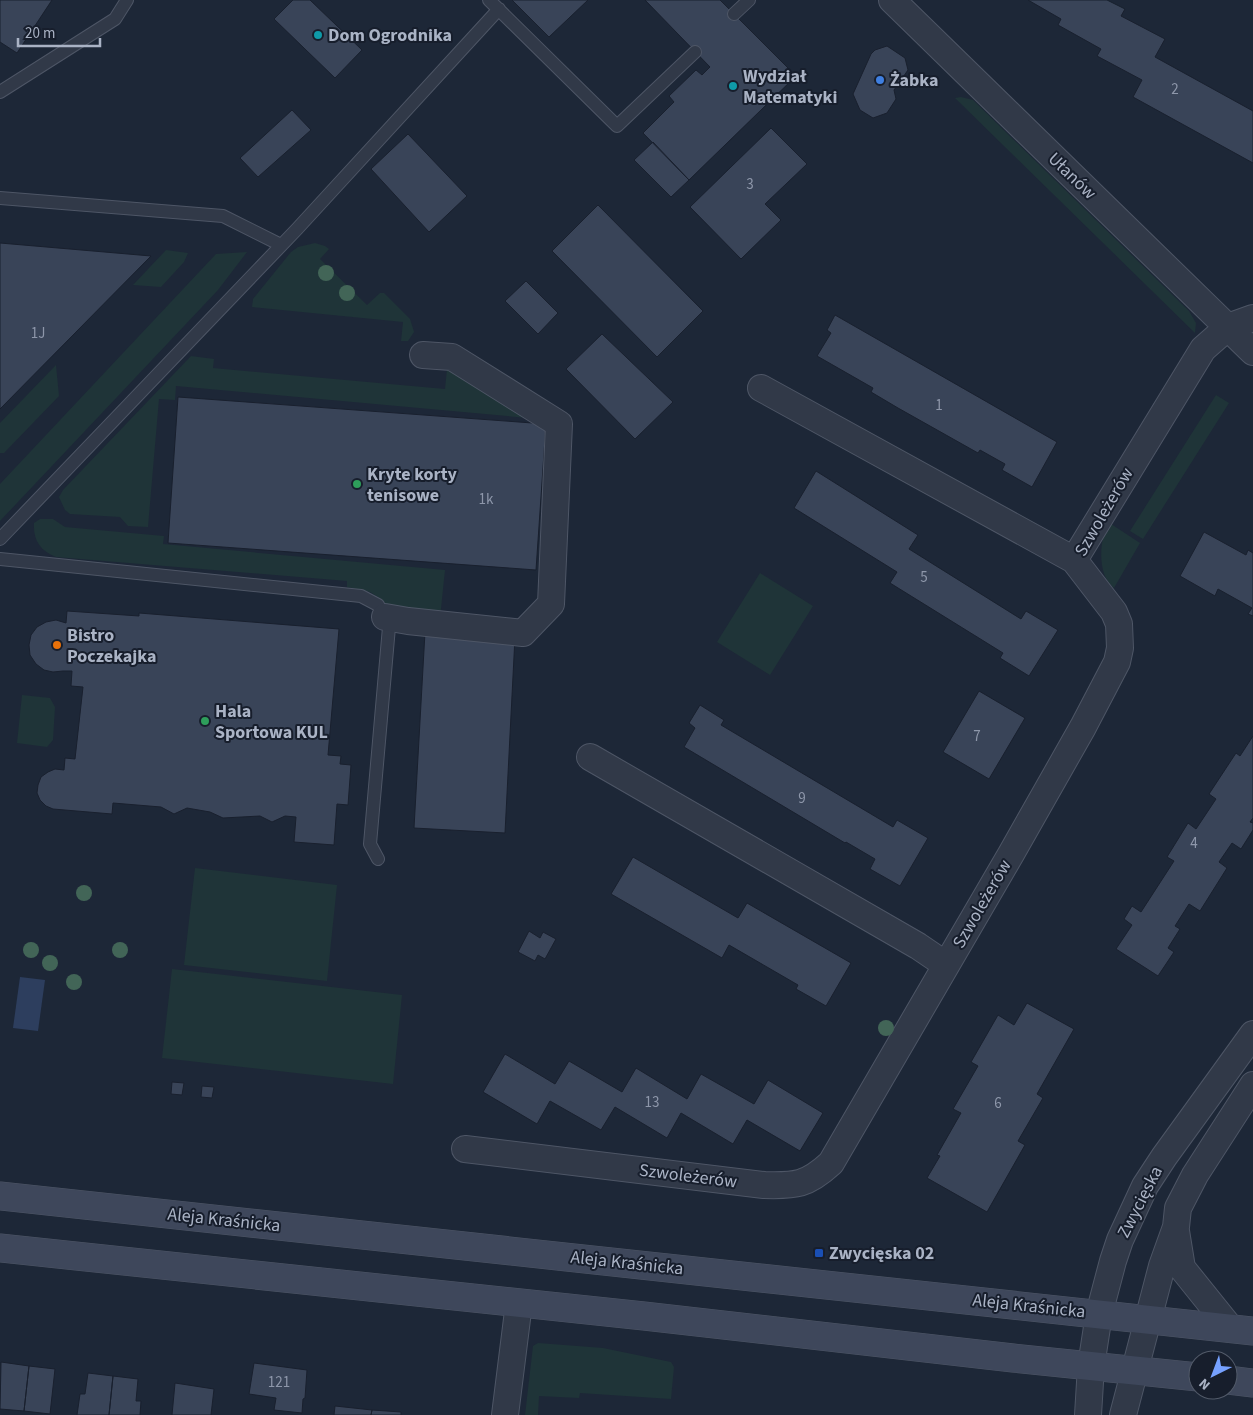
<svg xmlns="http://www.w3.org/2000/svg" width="1253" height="1415" viewBox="0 0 1253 1415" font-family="'Source Sans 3',sans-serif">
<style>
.green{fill:#1f3438}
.water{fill:#2d3e5e}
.building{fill:#394458;stroke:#19202e}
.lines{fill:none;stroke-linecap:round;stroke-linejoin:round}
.lane-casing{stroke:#4e5666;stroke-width:14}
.street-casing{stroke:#4e5666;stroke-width:28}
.secondary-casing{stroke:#4e5666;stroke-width:29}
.lane{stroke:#313948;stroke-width:12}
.street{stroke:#313948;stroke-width:26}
.secondary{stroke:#3e475b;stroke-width:28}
.tree{fill:#426557}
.culture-dot{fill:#0f9aa8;stroke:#171e2c;stroke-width:2}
.shop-dot{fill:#3f7fe0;stroke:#171e2c;stroke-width:2}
.leisure-dot{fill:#2e9e5b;stroke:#171e2c;stroke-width:2}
.food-dot{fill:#e8710a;stroke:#171e2c;stroke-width:2}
.transit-dot{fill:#1a4fb4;stroke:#171e2c;stroke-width:2}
.labels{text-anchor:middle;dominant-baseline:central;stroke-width:4;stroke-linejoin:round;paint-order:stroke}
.number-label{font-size:15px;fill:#8e97aa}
.poi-label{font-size:18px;font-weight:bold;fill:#aab3c5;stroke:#171e2c;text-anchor:start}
.street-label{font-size:18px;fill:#aab3c5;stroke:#171e2c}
</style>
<rect width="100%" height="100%" fill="#1d2737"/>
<path class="green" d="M961,97L973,100L1189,311L1196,323L1195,333L955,98Z
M315,243L325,246L329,249L320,259L367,305L380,293H384L410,319L414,332L408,341H401L403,322L252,307L253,299L291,252L298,247Z
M166,250L188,253L184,262L161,287L133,285Z
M247,252L218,290L0,521V484L216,254Z
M191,356L214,359L213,368L445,389L447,369L539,419L176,386L175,400L159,399L148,527L128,526L120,517L70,514L65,510L59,497L63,490Z
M56,365L59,396L4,453H0V423Z
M1216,395L1229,403L1143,539L1130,531Z
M40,519H53L65,527L164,536L163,544L445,570L440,618L394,612L381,599L370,592L347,587V581L56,557C40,551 33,540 34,523Z
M1108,522L1140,543L1114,588C1096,574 1100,540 1108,522Z
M760,573L813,606L770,675L717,642Z
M22,695L50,698L55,707L53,740L47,747L17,743Z
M195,868L337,885L327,981L184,965Z
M172,969L402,995L393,1084L162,1058Z
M538,1343L603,1348L671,1362L674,1367L671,1399L580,1393L579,1398L539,1396L538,1415H525L533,1346Z"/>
<path class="water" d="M20,977L45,980L38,1031L13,1028Z"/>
<path class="building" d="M0,0H52L17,53L0,42Z
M293,0H310L362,50L335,78L274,19Z
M512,0H588L549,37Z
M645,0H720L796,76L689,180L643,133L674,102L669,96L696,70L702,75L710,67Z
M1028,0H1107L1125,9L1121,16L1165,39L1155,57L1253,111V163L1133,97L1142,80L1097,56L1101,49L1058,25L1061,19Z
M887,46L905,58L908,70L894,90L896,99L887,113L873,118L860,110L853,94L871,54L875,50Z
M292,110L311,130L258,177L240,158Z
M771,128L807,164L765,204L781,220L741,259L690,207Z
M408,134L467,196L429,232L371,169Z
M653,142L689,180L671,197L634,160Z
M598,205L703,311L657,357L552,251Z
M0,243L151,256L0,409Z
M526,281L558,313L538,334L505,301Z
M835,315L1057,442L1032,487L1002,470L1005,464L980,450L978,453L898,408L871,392L873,388L817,356L831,333L827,330Z
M602,334L673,402L635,439L566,369Z
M178,397L546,424L536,570L168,543Z
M816,471L918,535L909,549L1021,619L1026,611L1058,630L1029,676L1000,658L1003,653L890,583L897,572L794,508Z
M1204,532L1246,555L1248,550L1253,553V616L1248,614L1252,608L1218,589L1215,596L1180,576Z
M67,611L139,616V613L339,629L328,755L341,756L340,764L351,765L348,805L337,804L334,845L294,842L296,817L285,816L272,822L260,816L223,818L210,812L187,808L174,814L161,807L113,803L112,814L53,809L46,806L40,800L37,793L38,785L41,777L48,772L55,769L64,770L65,758L75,759L83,687L71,686L72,671H63L53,672L44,670L36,664L30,655L29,645L31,635L37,627L46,622L56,620L66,623Z
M425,632L515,637L505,833L414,828Z
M979,691L1025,718L989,779L943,752Z
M700,705L724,720L721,725L893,827L897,820L928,838L900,886L870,869L875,859L846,842L845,843L684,747L695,728L689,723Z
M1253,736V818L1250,822L1253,823V830L1241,849L1232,843L1219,862L1227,868L1200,911L1189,904L1175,926L1180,929L1168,948L1174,952L1158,976L1116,949L1132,925L1124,919L1132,906L1141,912L1174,861L1167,857L1188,823L1196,829L1216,799L1209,794L1236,753L1240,756Z
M633,857L738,918L747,903L851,963L826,1006L796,989L798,985L729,945L722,958L611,894Z
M529,931L540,938L543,932L556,939L545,959L538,955L535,961L518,952Z
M1027,1003L1074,1029L1037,1094L1043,1098L1018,1141L1025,1145L987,1212L927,1178L940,1156L937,1155L961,1113L953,1109L978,1066L971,1062L998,1015L1014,1025Z
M505,1054L555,1084L569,1061L622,1092L636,1068L687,1099L701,1074L754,1104L768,1080L823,1113L800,1151L747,1120L733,1144L681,1113L667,1138L615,1107L601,1130L550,1101L537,1124L483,1092Z
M172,1082L184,1083L182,1095L171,1094Z
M202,1086L214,1087L212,1098L201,1097Z
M1,1362L29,1366L24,1411L0,1409Z
M254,1363L307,1370L305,1398L303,1399L302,1413L274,1410L276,1398L249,1394Z
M29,1366L55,1369L50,1414L24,1411Z
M88,1373L113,1376L109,1415H77L80,1394H85Z
M113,1376L138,1379L136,1401H141L140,1415H109Z
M175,1383L214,1389L211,1415H172Z
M335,1406L372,1410L371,1415H334Z
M372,1410L401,1412V1415H371Z"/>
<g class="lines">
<defs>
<path id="lane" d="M489,0L617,126L695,52
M734,14L749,0
M0,92L115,19L127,0
M0,198L223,216L281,245
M0,539L297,229L499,9
M0,559L361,596L378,605L389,627L370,844L378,859"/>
<path id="street" d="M892,0L1253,352
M761,388L1074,560
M385,617L408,621L523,633L551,604L559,424L452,357L423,355
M590,757L918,946L946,965
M465,1149L764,1185C796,1186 807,1185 831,1163L1011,854L1083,727L1117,662L1120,648L1119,624L1114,612L1074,560L1203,349L1228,327L1253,318
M1176,1231L1182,1268L1231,1329
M505,1415L519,1303
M1088,1415L1091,1366L1099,1314L1113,1261L1120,1240L1145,1186L1164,1157L1253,1034
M1123,1415L1162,1266L1176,1227L1178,1208L1195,1175L1253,1085"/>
<path id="secondary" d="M0,1196L1253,1331
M0,1248L644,1316L1013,1358L1198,1377
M1228,1380L1253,1383"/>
</defs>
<use href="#lane" class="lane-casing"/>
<use href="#street" class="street-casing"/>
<use href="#secondary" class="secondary-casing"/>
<use href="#lane" class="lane"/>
<use href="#street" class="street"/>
<use href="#secondary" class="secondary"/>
</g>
<g class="tree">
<circle cx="326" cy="273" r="8"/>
<circle cx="347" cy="293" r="8"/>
<circle cx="84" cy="893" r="8"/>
<circle cx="31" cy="950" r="8"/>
<circle cx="120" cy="950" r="8"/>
<circle cx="50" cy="963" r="8"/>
<circle cx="74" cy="982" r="8"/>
<circle cx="886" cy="1028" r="8"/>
</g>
<g class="culture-dot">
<circle cx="318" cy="35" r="5"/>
<circle cx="733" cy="86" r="5"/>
</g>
<circle class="shop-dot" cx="880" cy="80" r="5"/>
<g class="leisure-dot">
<circle cx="357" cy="484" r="5"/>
<circle cx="205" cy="721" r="5"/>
</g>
<circle class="food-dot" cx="57" cy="645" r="5"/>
<rect class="transit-dot" x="814" y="1248" width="10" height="10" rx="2.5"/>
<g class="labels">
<g class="number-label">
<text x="1175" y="89">2</text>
<text x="750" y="184">3</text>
<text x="38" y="333">1J</text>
<text x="939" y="405">1</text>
<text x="486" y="499">1k</text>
<text x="924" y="577">5</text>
<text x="977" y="736">7</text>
<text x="802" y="798">9</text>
<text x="1194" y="843">4</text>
<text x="652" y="1102">13</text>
<text x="998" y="1103">6</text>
<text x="279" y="1382">121</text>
</g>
<g class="poi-label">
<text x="328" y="35">Dom Ogrodnika</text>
<text x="743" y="76">Wydział<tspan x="743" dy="21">Matematyki</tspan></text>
<text x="890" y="80">Żabka</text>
<text x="367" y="474">Kryte korty<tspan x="367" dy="21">tenisowe</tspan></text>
<text x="67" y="635">Bistro<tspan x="67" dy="21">Poczekajka</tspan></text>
<text x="215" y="711">Hala<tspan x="215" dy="21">Sportowa KUL</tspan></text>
<text x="829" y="1253">Zwycięska 02</text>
</g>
<g class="street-label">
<text transform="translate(1072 176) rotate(44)">Ułanów</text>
<text transform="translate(1104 512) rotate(-60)">Szwoleżerów</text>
<text transform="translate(982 904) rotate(-60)">Szwoleżerów</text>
<text transform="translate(688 1176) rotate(7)">Szwoleżerów</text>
<text transform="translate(1140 1202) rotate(-63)">Zwycięska</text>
<text transform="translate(224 1220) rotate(6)">Aleja Kraśnicka</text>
<text transform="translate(627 1263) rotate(6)">Aleja Kraśnicka</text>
<text transform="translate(1029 1306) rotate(6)">Aleja Kraśnicka</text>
</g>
</g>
<g transform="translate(1213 1375) rotate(222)"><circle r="24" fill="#171e2c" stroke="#525a69"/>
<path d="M0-4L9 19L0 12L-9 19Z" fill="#76a1ff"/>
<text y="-8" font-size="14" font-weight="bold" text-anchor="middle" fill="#aab3c5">N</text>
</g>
<path d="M18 38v8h82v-8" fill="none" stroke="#aab3c5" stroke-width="2.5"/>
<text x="25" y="38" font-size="15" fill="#aab3c5" stroke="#171e2c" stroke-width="4" paint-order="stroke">20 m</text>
</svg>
